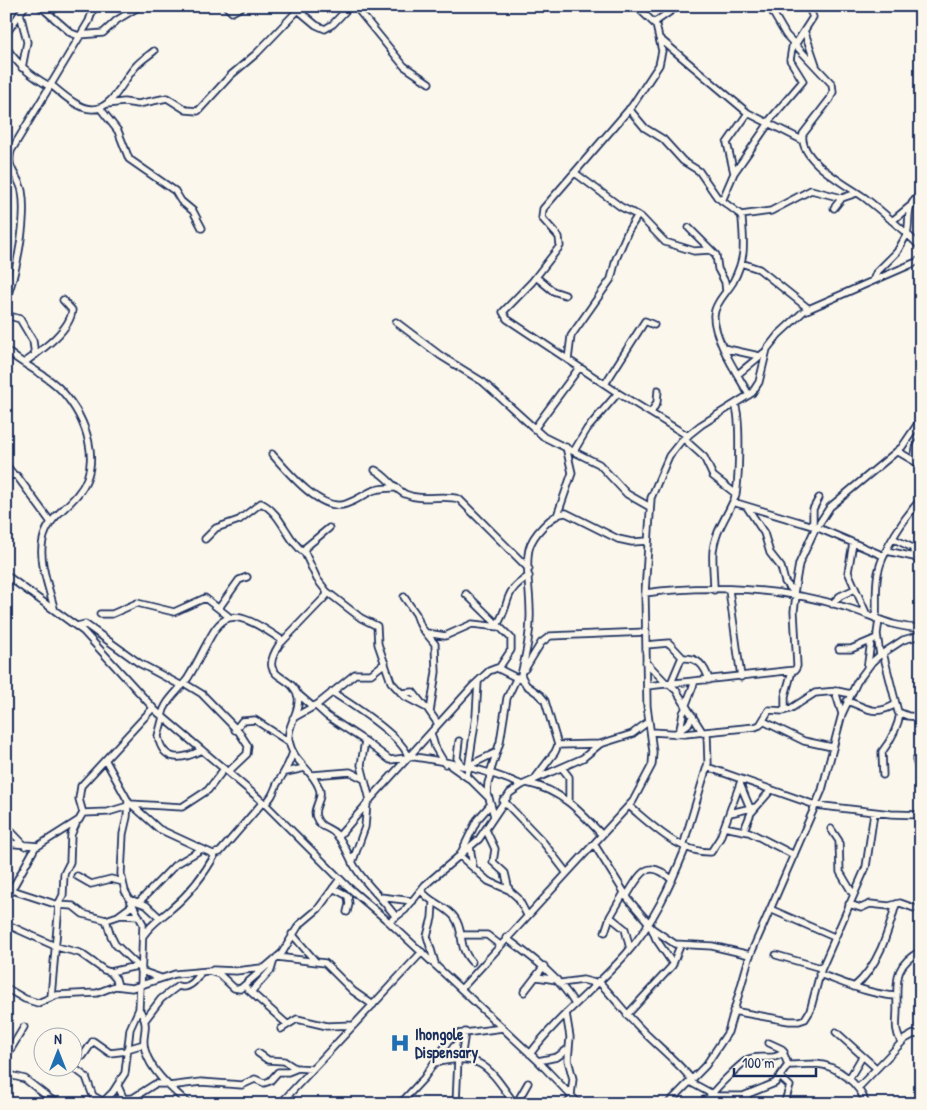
<svg xmlns="http://www.w3.org/2000/svg" width="927" height="1110" viewBox="0 0 927 1110" font-family="'Patrick Hand',sans-serif">
<style>
.lines{fill:none;stroke-linecap:round;stroke-linejoin:round}
.minor-casing{stroke:#1b2f5e;stroke-width:9}
.minor{stroke:#fbf7ec;stroke-width:5.5}
.labels{text-anchor:middle;dominant-baseline:central;stroke-width:4;stroke-linejoin:round;paint-order:stroke}
.poi-label{font-size:16px;font-weight:bold;fill:#1b2f5e;stroke:#fbf7ec;text-anchor:start}
</style>
<rect width="100%" height="100%" fill="#fbf7ec"/>
<filter id="ink" filterUnits="userSpaceOnUse"><feTurbulence type="fractalNoise" baseFrequency=".02" numOctaves="2"/><feDisplacementMap in="SourceGraphic" scale="10" xChannelSelector="R" yChannelSelector="G"/><feConvolveMatrix kernelMatrix="1 2 1 2 8 2 1 2 1" color-interpolation-filters="sRGB"/></filter>
<g filter="url(#ink)">
<g class="lines">
<defs>
<path id="minor" d="M40,6L71,33L79,36
M226,6L232,12L243,6
M355,6L404,66L429,83
M636,6L656,25L662,51L659,65L632,106L543,209L542,218L559,237L560,246L532,282L503,312L507,319L618,393L688,436
M769,6L786,35L832,84L833,92L830,99L803,134C798,160 847,185 865,198C884,213 903,230 921,247
M298,10L316,25L325,29L333,24L350,6
M47,12L61,6
M20,13L27,42L22,68
M655,22L678,6
M805,33L816,65
M6,34L25,6
M80,35L103,33L117,20L140,6
M659,38L748,113L802,140
M795,45L813,17L808,6
M6,47C18,65 30,75 49,86
M50,84C61,93 79,110 93,109C113,109 124,78 136,66C141,60 148,56 154,51
M107,104L124,102L138,104L167,98L186,110L198,111L231,75L257,53L302,6
M100,108L118,131L129,159L175,191L181,201L193,211L202,228
M629,109L645,128L663,139L683,161L699,171L717,197L741,215L742,219C744,245 746,257 733,282C727,292 715,303 714,315C713,338 738,375 749,395
M768,122L803,81L790,60L793,42
M575,173L621,207L641,217L665,242L694,251L711,250
M734,173L727,143L748,113
M722,201L734,173L769,123
M834,208L842,198L857,193
M741,215L771,211L811,190L842,198
M892,221L909,207
M689,228L716,255L718,269L725,282L726,292
M907,234C911,218 904,205 921,195
M741,263L759,269L809,309
M536,277L553,291L565,295
M873,281L876,273L897,252L907,234
M6,299C17,272 27,219 22,191C18,174 6,170 11,151L89,21L94,6
M6,315L20,319L33,341L35,355
M396,322L441,356L483,382L544,437L599,464L627,494L650,507
M723,348L759,356
M6,350C23,366 46,373 62,391C86,418 104,464 77,495C64,511 48,518 43,540C38,560 49,588 54,608
M568,360L571,336L611,279L616,259L628,231L638,215
M24,363C39,352 71,330 72,310L63,300
M738,374L766,351
M605,384L645,321L654,325
M651,413L657,402L658,390
M534,429L579,368
M684,439L704,457L713,476L736,494
M574,451L587,429L618,393
M897,451L921,465
M272,454C287,471 321,513 346,504C369,496 366,487 397,488
M914,460L916,448L921,439
M6,465L14,475
M375,470C387,476 393,488 405,494C423,502 442,494 459,499L529,569
M6,478L12,475L17,476L50,521
M733,502L816,527L884,556
M747,507L764,533L770,553L781,567L785,582L794,592
M557,516L572,473L566,447
M813,526V509L819,498
M817,527L830,507L902,447L921,419
M329,528L306,547L304,551L317,579L327,592L326,596L279,645C256,681 293,672 298,697C301,711 286,726 289,741C293,762 312,769 319,788C324,799 312,807 316,817C320,828 329,827 336,834C345,843 349,859 357,870C368,887 384,900 396,917
M205,539L216,528L239,520L261,503C283,514 286,540 305,553
M894,539L913,548L914,557
M853,543L848,572L867,615
M887,551L914,557L921,562
M6,575L83,631L156,711L263,802L347,886L389,922L538,1061L579,1104
M714,590C714,577 712,563 713,551C715,531 728,515 735,497C739,485 741,416 735,405
M729,590L741,677
M326,591L361,618L377,626L378,644L391,682L404,696L427,708L438,724
M645,593C708,584 787,588 848,608C875,616 891,628 921,628
M794,593L799,564L816,527
M466,594L511,638V650L499,668
M404,597L416,614L421,627L435,644L436,672L430,712
M832,604L840,596L855,589
M219,608L239,580L247,577
M100,614H112L137,603L174,612L205,598L228,616
M876,619C877,604 875,587 878,573C883,549 905,517 921,499
M879,620L877,634L880,655
M497,625C512,602 501,593 529,576
M77,626L85,624L139,663L182,686
M427,633L445,636L472,624L499,627
M646,645L669,643L683,658C698,657 705,666 709,680
M839,649H851L877,638
M883,653L898,712L908,716L921,717
M646,662L666,683
M525,669L541,643L550,636L646,632
M867,669L871,642
M478,682L476,716L467,776L489,798L494,816
M184,683L202,694L239,732L248,746L247,754L228,772
M668,683L676,690L703,733
M671,683L682,657
M647,686L795,670L797,666L794,611L796,596
M835,691L842,714
M332,692C351,704 402,737 408,756C445,761 488,770 522,785
M401,693L413,692L423,705
M298,694L313,707
M847,701C868,708 874,717 896,704
M316,706L327,716L365,741L386,757L390,760L406,758
M685,707L695,681
M785,710V696L792,671
M162,716C165,700 179,691 188,678C221,624 215,593 283,641
M163,717L158,736C163,763 182,760 202,750
M293,718L318,704L355,674H371L385,663
M763,721L804,741L832,747
M680,729L683,713L686,708
M235,730L242,721L255,720L289,742
M651,732L685,734L755,727L760,725L769,710L783,711L790,709L815,693L837,691L851,694
M431,733L435,747L445,764
M675,734L688,724L693,716
M365,741L361,765L370,800
M459,741L457,758L462,766
M558,745L600,744L632,734L649,721
M916,760L918,767L921,770
M106,761L128,801L127,817L123,834L121,874L125,891L143,924L141,985
M451,766L468,778
M468,766L495,753
M707,767L815,805L891,814L921,815
M562,768L569,777V802
M286,772L305,768
M490,773L500,742L507,698L517,677
M312,775L350,772L364,779
M883,775L882,752C891,740 898,728 900,713
M534,780L555,752L558,745L545,701L540,695L526,685L521,675C526,654 531,632 530,610C530,591 525,568 529,549C532,536 552,513 566,513L618,539L632,542L648,541
M527,783C561,790 580,811 602,835
M740,784L750,808
M487,796L488,783L491,774
M503,800L543,842L566,872
M130,804L182,807L208,790L224,769
M131,804L159,829L213,854L220,852L263,802
M265,804C273,796 273,793 277,784C284,773 289,765 293,752
M629,806C652,825 679,853 711,852L720,838L741,781
M83,813L108,812L128,806
M730,813L756,807
M6,826L25,846
M724,827L749,832L794,855
M831,829L839,841L840,872L853,894
M486,830L495,849L493,862L505,873L509,890
M744,830L751,813L771,790
M338,837L366,805
M6,843L38,846L79,820L83,813L79,799L81,786L153,708
M594,844L629,900L648,922
M683,846L708,763L707,733
M470,847L473,866
M460,855L477,820L491,804
M460,856L488,881L509,890L518,898L527,915
M352,863L365,827L367,803L472,687L489,671L497,668L523,681
M77,876L91,884L111,879L123,882
M333,888L348,896L349,904L347,912
M12,890L58,905L73,906L83,914L106,920L111,936L115,944L141,969
M421,890C430,904 446,905 455,918C465,932 457,947 472,962
M380,897L413,901
M626,897C640,875 647,856 672,880
M129,899L146,905L159,917
M6,900L36,846
M139,902L175,865L202,849
M433,903L432,918L427,936L435,963
M849,904L861,908L870,904L889,906L900,903L914,908
M58,905L63,895L64,874L70,862L71,835L76,824
M770,909L834,937
M120,915L139,916
M610,917L625,929L630,949
M106,920L118,916L133,905
M389,922L405,910L425,885L479,839L510,793L522,785L583,758L600,744
M6,924L57,947L80,953L104,970L110,972L137,966
M647,925L675,944L712,946L750,955
M651,927L656,939L673,964
M605,932L610,917L624,893
M292,934L316,962
M460,935H487L500,945
M143,936C152,923 160,919 171,909C189,894 205,873 216,853
M506,938C533,958 558,976 575,1004
M776,955L821,968
M277,957L325,963L353,991L373,1005
M213,970L236,971L261,968
M141,971L161,978
M110,972L116,979L118,986
M819,974C845,983 870,995 897,996
M537,977L557,980
M598,981C615,998 628,1017 645,1033C661,1049 678,1062 692,1080
M561,983L583,980L595,983
M244,986L287,1024
M854,987C878,967 888,933 896,904
M6,988L25,999L38,1003L57,995L97,993L115,986L132,988L175,974L209,971L219,974L234,988L240,989L282,953L299,925L318,909L340,879
M461,989L633,801L652,765L653,752L647,706L645,593L651,498L669,456L681,441L701,425L752,393L759,382L767,349L778,335L804,311L921,260
M252,991L271,970L274,960
M524,992L544,966
M51,997L59,905
M139,1009C152,1029 140,1033 145,1050C151,1072 172,1089 189,1104
M733,1011L789,1021H799L805,1019L810,1011L821,970L866,867L874,813
M566,1013L570,1037L568,1060L573,1079L571,1095
M627,1015L672,966L680,946
M145,1020L161,999L178,986C189,990 196,981 201,972
M281,1029L297,1019L327,1026L354,1025
M836,1032L876,1068
M901,1042C894,1029 897,1022 897,1008C897,981 893,965 921,951
M769,1043L782,1049L788,1065C797,1065 807,1064 816,1064C837,1065 860,1084 866,1104
M127,1049L144,1044
M258,1053L268,1060L284,1061L295,1068L312,1069
M530,1054C558,1016 595,989 626,954C653,924 671,884 686,847
M83,1056L93,1041L110,1053L127,1051
M6,1057L24,1027
M461,1059L465,1032
M538,1061L557,1057L568,1049
M434,1063C482,1051 489,1068 515,1104
M74,1068L86,1077L93,1096L104,1102
M6,1074L25,1079L57,1104
M780,1077L790,1086L784,1104
M849,1079L862,1057
M690,1082L716,1096H743L775,1083L788,1065
M118,1086L126,1104
M169,1086L201,1082L242,1085L255,1079L264,1083L270,1081L278,1072H288L298,1068
M858,1088L905,1039L914,1034L921,1035
M712,1094C716,1088 742,1062 749,1059C761,1054 773,1062 784,1052
M746,1095L750,1104
M106,1100L133,1098L155,1084H167
M43,1104L48,1097
M101,1104L113,1092L125,1073L130,1029L139,1009L140,986
M280,1104L422,952
M400,1104L424,1078L448,1042L457,1034L503,1028
M456,1104L458,1059
M516,1104L528,1083
M566,1104L573,1098
M668,1104L706,1065L728,1032L749,958L822,790L842,714L857,682L872,662L880,655L903,640L921,635
M699,1104L713,1095
M897,1104L921,1101"/>
</defs>
<use href="#minor" class="minor-casing"/>
<use href="#minor" class="minor"/>
</g>
</g>
<defs>
<symbol id="hospital-bare" viewBox="-9 -9 18 18"><path d="M-5-5h3v3.5h4V-5h3V5h-3V1.5h-4V5h-3Z" fill="#1f6fb2" stroke="#fbf7ec" stroke-width="2.5" paint-order="stroke"/></symbol>
</defs>
<g fill-rule="evenodd">
<use href="#hospital-bare" x="386" y="1029" width="28" height="28"/>
</g>
<g class="labels">
<g class="poi-label">
<text x="415" y="1034">Ihongole<tspan x="415" dy="18">Dispensary</tspan></text>
</g>
</g>
<rect width="927" height="1110" fill="none" stroke="#fbf7ec" stroke-width="25"/>
<rect x="12" y="12" width="902" height="1085" fill="none" stroke="#1b2f5e" stroke-width="2" filter="url(#ink)"/>
<g transform="translate(58 1052)"><circle r="24" fill="#fbf7ec" stroke="#a1a7b3"/>
<path d="M0-4L9 19L0 12L-9 19Z" fill="#1f6fb2"/>
<text y="-8" font-size="14" font-weight="bold" text-anchor="middle" fill="#1b2f5e">N</text>
</g>
<path d="M734 1068v8h82v-8" fill="none" stroke="#1b2f5e" stroke-width="2.5"/>
<text x="742" y="1068" font-size="15" fill="#1b2f5e" stroke="#fbf7ec" stroke-width="4" paint-order="stroke">100 m</text>
</svg>
